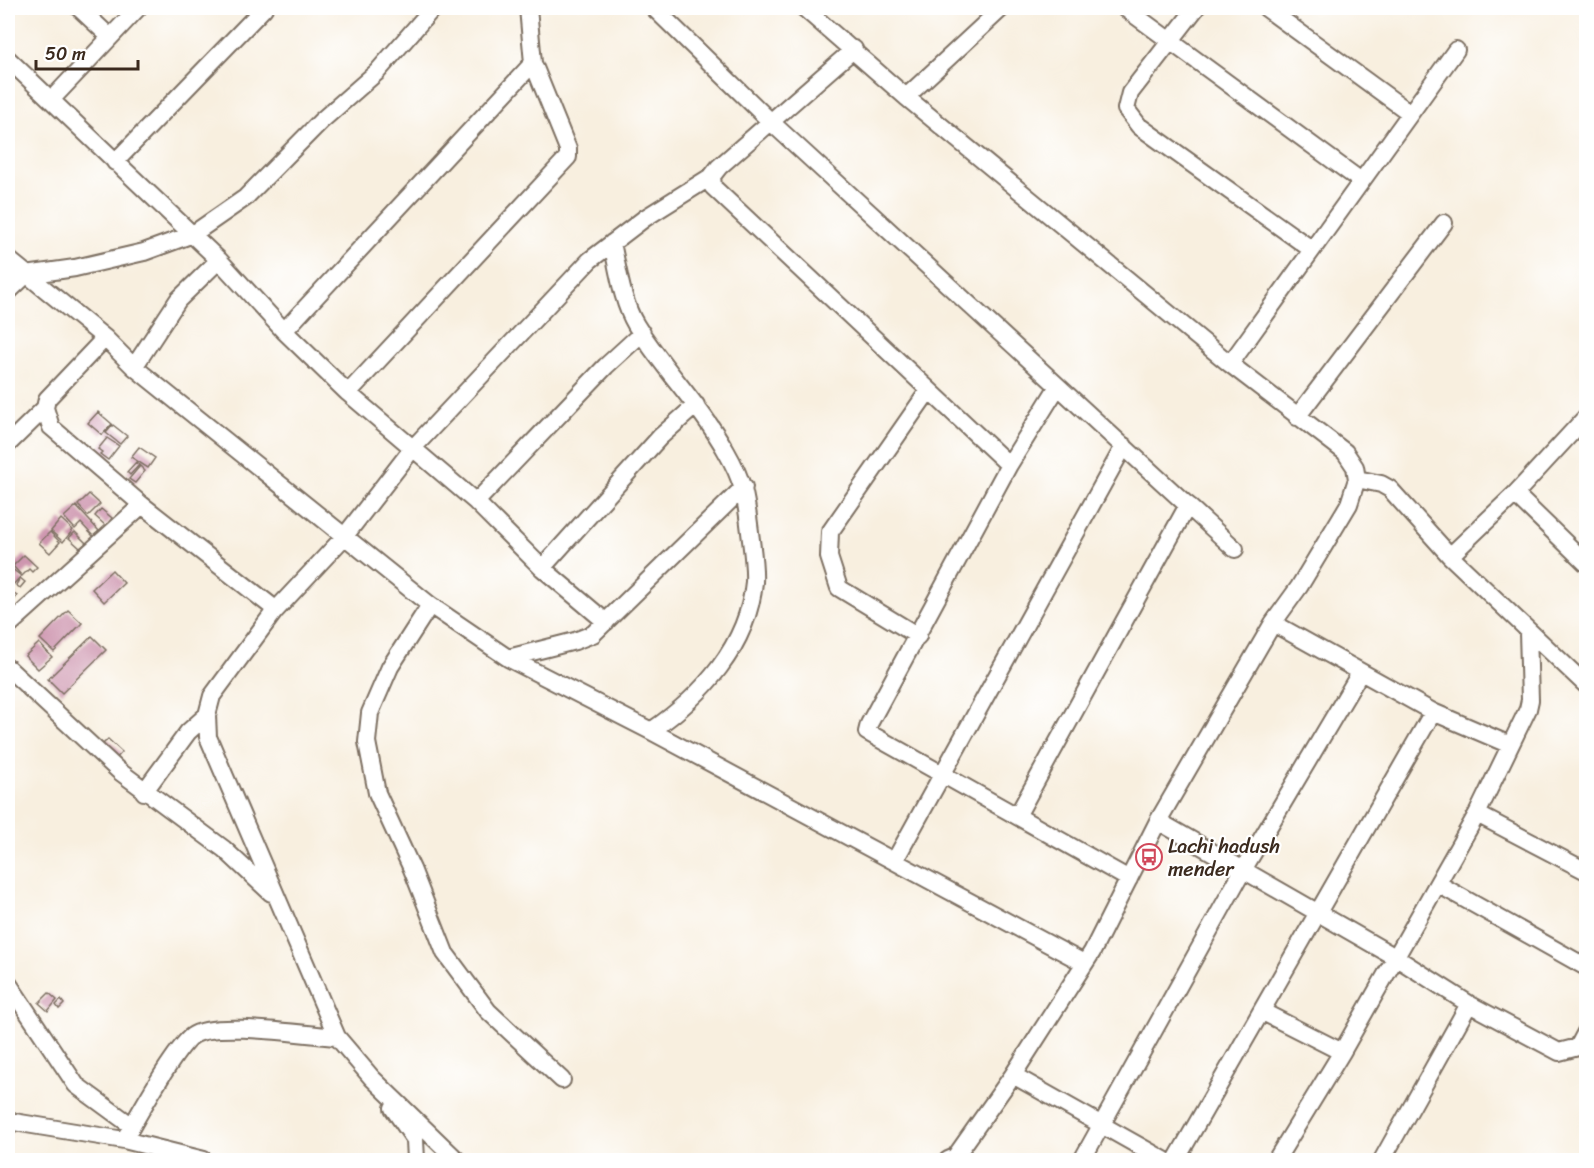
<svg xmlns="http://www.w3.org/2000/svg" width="1594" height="1168" viewBox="0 0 1594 1168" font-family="Sriracha,sans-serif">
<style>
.building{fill:#ce95af}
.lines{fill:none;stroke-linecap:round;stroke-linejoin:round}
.minor-casing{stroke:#7d6f62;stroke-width:20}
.minor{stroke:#fff;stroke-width:16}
.labels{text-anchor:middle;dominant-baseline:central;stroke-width:4.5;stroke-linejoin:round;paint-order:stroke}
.poi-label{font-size:20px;fill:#3b2a1e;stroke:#fff;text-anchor:start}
</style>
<rect width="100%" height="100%" fill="#fff"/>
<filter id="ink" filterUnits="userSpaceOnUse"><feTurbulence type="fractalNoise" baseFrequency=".0167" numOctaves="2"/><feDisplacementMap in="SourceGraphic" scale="12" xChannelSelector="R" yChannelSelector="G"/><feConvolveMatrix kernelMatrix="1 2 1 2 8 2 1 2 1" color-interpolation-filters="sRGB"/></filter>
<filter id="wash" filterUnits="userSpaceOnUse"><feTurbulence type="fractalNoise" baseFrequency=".008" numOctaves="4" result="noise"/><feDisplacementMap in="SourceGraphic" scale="24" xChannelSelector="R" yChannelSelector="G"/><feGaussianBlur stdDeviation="1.35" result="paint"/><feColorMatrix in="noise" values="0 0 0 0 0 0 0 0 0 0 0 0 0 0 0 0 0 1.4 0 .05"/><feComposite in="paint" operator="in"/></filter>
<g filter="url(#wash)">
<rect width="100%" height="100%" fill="#f8efdf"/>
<g id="blocks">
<path class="building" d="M98,412L112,424L102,435L88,423Z
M113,425L127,436L120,444L106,433Z
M107,438L119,446L108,460L100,454L102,452L98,449Z
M139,447L155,458L148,468L131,457Z
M136,462L139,465L130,475L127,472Z
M140,466L145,471L135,483L129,479Z
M89,494L100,504L88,516L78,505Z
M76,506L99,531L93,536L81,523L75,529L64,517Z
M101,509L112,518L106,526L95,516Z
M61,519L73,530L63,542L51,531Z
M50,532L60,542L50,553L39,543Z
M75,532L86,543L80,548L69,538Z
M24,555L37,567L32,572L29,569L22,576L13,566Z
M11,568L21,576L10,588L8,586V572Z
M112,570L124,583L104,602L92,589Z
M20,578L25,582L20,588L16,585Z
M11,592L17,596L11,604L8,601Z
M68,610L82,623L54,652L40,639Z
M92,636L106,650L62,693L48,679Z
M39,643L52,657L38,669L25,656Z
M108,739L122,752L113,762L98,749Z
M49,993L57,1000L48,1011L39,1003Z
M61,1000L64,1004L59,1009L56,1005Z"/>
</g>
</g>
<g filter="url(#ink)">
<use href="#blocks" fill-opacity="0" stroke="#7d6f62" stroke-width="1.5"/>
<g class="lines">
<defs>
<path id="minor" d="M79,8L110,37
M654,8L772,123L1235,549
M804,8L906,97L1230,364L1345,452L1355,467L1357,479L1349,504L1299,587L1273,623L1158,821L1092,952L1013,1075L955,1157L948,1160
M1125,8L1361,181
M1196,8L1130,93L1126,109L1139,126L1311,249
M1266,8L1410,113
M854,49L719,167L712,176L713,187L1009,465
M8,59L219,260L284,331L348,393L476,502L542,568L606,622
M906,97L1002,8
M51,100L138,8
M115,162L264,8
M612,243C618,269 622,302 636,325C663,369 701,406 726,451C744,482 746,498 750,532C752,549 755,566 754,582C748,646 702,696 651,731
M8,259L105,338L134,367L430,605L508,658L651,731L1084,963
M8,292L26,275L75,268L144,252L193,234L245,198L321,121L377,72L433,8
M284,331L533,63
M105,338L47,399L45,408L51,427L142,505L270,605L274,612
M1230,364L1456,50
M134,367L178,300L219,260
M1058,386L1009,465L869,724L867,732L1129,879
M348,393L568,157V149L533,63L528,8
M1297,417L1444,223
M8,444L45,408
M1357,479L1381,484L1390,489L1450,556L1586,685
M1515,494L1586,563
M476,502L606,366L642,333
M1450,556L1515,494L1586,417
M542,568L660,437L696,405
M430,605L390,667L370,713L367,742L377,793L412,869L445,953L488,1011L562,1080
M1273,623L1433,712L1510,745
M8,626L142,505
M918,636L839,588L829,557L830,532L929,390
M508,658L575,641L593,634L744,487
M8,668L119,771L224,849L271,893
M144,792L188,732L207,715
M1477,814L1586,871
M1017,816L1188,505
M1158,821L1395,957L1469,1004L1559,1052L1578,1047L1586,1032
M895,860L1124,446
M1438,884L1586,967
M8,983L76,1085L132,1126
M1263,1012L1342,1052
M1013,1075L1164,1160
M393,1108L415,1140L416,1160
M8,1121L124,1140L204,1160
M124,1140C138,1116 173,1051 192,1036C213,1020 308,1035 337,1037
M457,1160L372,1078L337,1037L208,737L207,715L212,696L274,612L344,537L413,448L590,260L645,218L712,176
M1082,1160L1243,870L1360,673
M1176,1160L1433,712
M1276,1160L1342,1052L1477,814L1528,709L1530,700L1528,632
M1382,1160L1469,1004"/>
</defs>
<use href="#minor" class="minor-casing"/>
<use href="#minor" class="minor"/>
</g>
</g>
<defs>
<symbol id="bus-ring" viewBox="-11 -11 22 22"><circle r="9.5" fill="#fff" stroke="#d1495b" stroke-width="1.5"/><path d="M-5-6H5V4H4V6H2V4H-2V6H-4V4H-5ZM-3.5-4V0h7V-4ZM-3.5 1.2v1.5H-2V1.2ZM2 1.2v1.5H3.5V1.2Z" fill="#d1495b"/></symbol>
</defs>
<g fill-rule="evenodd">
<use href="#bus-ring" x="1134" y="842" width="30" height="30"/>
</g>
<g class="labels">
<g class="poi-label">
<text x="1168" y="846">Lachi hadush<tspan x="1168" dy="23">mender</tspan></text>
</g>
</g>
<rect width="1594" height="1168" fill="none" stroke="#fff" stroke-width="30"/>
<path d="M36 60v9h102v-9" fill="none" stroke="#3b2a1e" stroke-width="3"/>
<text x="45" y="60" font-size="18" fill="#3b2a1e" stroke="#ffffff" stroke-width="4.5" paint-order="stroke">50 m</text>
</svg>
